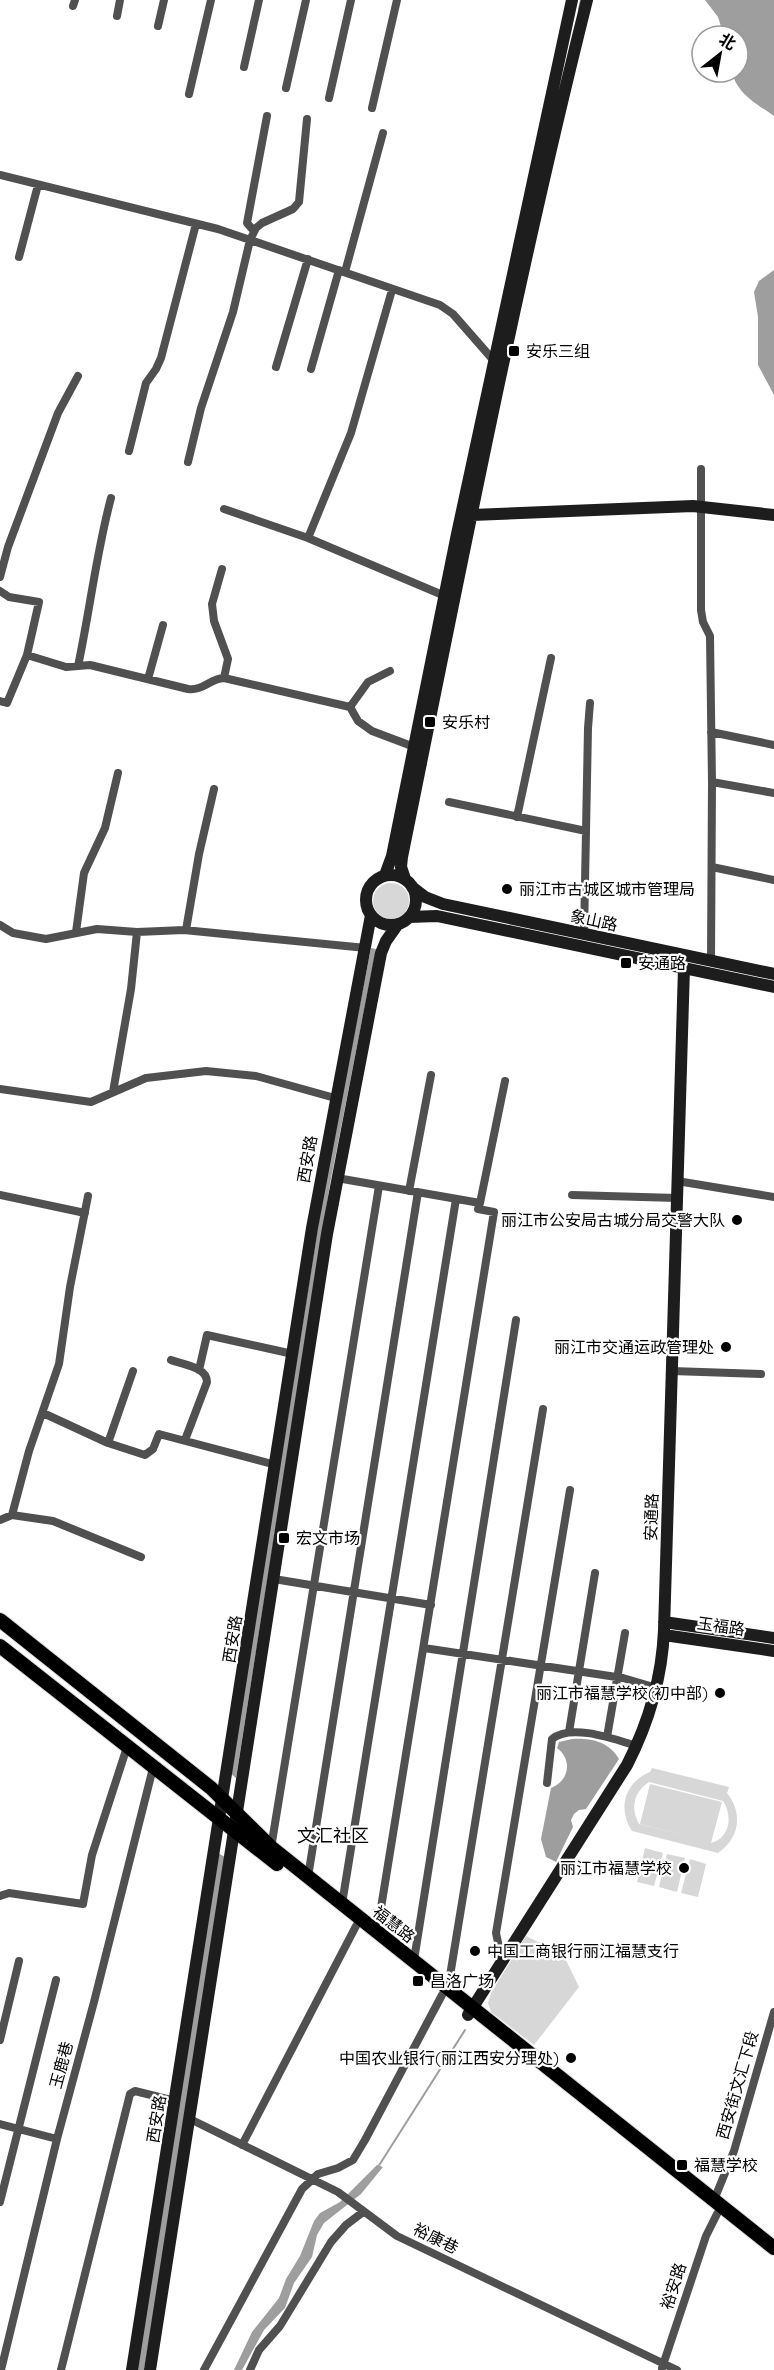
<svg xmlns="http://www.w3.org/2000/svg" width="774" height="2370" viewBox="0 0 774 2370" font-family="Quicksand,'Noto Sans SC',sans-serif">
<style>
.green{fill:#d7d7d7;fill-rule:evenodd}
.water{fill:#9e9e9e}
.lines{fill:none;stroke-linecap:round;stroke-linejoin:round}
.stream{stroke:#9e9e9e;stroke-width:2}
.primary-casing{stroke:#dbdbdb;stroke-width:16}
.street{stroke:#505050;stroke-width:8}
.secondary{stroke:#1d1d1d;stroke-width:12}
.primary{stroke:#000;stroke-width:14}
.poi-dot{fill:#000;stroke:#fff;stroke-width:2}
.labels{text-anchor:middle;dominant-baseline:central;stroke-width:4.5;stroke-linejoin:round;paint-order:stroke}
.poi-label{font-size:16px;fill:#000;stroke:#fff;text-anchor:start}
.street-label{font-size:16px;fill:#000;stroke:#fff}
.neighbourhood-label{font-size:18px;fill:#000;stroke:#fff}
</style>
<rect width="100%" height="100%" fill="#fff"/>
<path class="green" d="M373 901a18 18 0 1 1 36 0a18 18 0 1 1-36 0Z
M652,1768L729,1787L727,1793C743,1813 740,1838 718,1853L632,1831C617,1808 625,1782 650,1772ZM649,1782L723,1801C733,1816 730,1838 711,1843L722,1802L650,1784L640,1824L690,1837L639,1824C630,1808 634,1792 649,1782Z
M645,1848L663,1853L654,1886L637,1882Z
M667,1854L685,1858L677,1892L659,1887Z
M690,1859L706,1864L698,1897L681,1893Z
M526,1936L563,1954L579,1987L534,2045L491,2012L488,2003L491,1993Z"/>
<path class="water" d="M705,0H774V116C757,104 737,94 732,72H738V36H724L718,17Z
M774,270V395L758,365V317L754,292L759,281Z
M371,948L376,949L330,1184L236,1778L231,1774L325,1183Z
M572,1739C592,1738 609,1742 619,1759L586,1809L579,1810L574,1814L571,1820L573,1827L556,1862L546,1857L541,1839L551,1788C569,1781 573,1760 557,1748L559,1742Z
M218,1853L225,1857L151,2329L144,2370H136Z
M377,2165L383,2167L361,2194L324,2223L317,2235L312,2257L294,2283L285,2308L264,2330L242,2370H234L252,2332L279,2298L286,2279L300,2256L314,2221L320,2213L340,2202Z"/>
<g class="lines">
<path class="stream" d="M579,9L581,0
M378,2167L465,2030"/>
<defs>
<path id="primary" d="M0,1620L211,1788L272,1848L774,2248
M0,1646L277,1864"/>
</defs>
<use href="#primary" class="primary-casing"/>
<path class="street" d="M73,6L75,0
M117,16L120,0
M158,26L164,0
M244,67L259,0
M286,88L306,0
M189,94L211,0
M329,98L351,0
M372,108L397,0
M0,175L218,229L440,305L453,314L495,362
M254,231L247,223L267,116
M19,257L38,185
M345,272L383,133
M276,367L308,259
M311,369L339,270
M129,451L146,383L156,369L161,358L196,224
M188,462L201,408L233,312L250,240L256,228L262,223L293,209L299,202L307,119
M701,469V610L703,622L710,636L712,782L711,961
M224,509L308,538L445,596
M308,538L351,433L392,290
M222,569L212,604L214,621L228,659L224,678
M0,577L8,547L58,413L78,376
M0,591L9,597L39,602L27,655L7,703L0,701
M27,655L66,667L90,665L188,689C203,691 209,679 224,678L350,707L358,721L372,731L417,748
M78,666C90,610 96,554 111,498
M148,679L163,625
M350,707L368,682L390,671
M711,732L774,745
M712,782L774,793
M449,802L586,831
M517,817L551,658
M712,867L774,880
M0,925L13,933L46,939L97,929L137,932L184,930L366,948
M186,930L199,854L214,789
M76,932L84,873L105,828L118,773
M584,934L588,728L590,703
M0,1089L91,1102L146,1078L206,1071L256,1076L335,1098
M113,1092L131,989L137,932
M337,1178L480,1203L478,1209L494,1212L380,1914L374,1929
M677,1181L774,1197
M409,1191L431,1075
M0,1195L85,1213
M572,1195L677,1198
M480,1203L505,1081
M171,1360C184,1365 207,1367 207,1382L185,1440
M199,1370L207,1335L293,1354
M672,1371L761,1374
M43,1413L108,1443L145,1455L153,1449L159,1434L276,1465
M108,1443L133,1371
M12,1515L53,1521L141,1557
M0,1520L12,1515L29,1451L59,1364L70,1287L88,1196
M274,1579L431,1605
M424,1648L623,1678L657,1688
M569,1732L595,1573
M607,1737L625,1633
M547,1783L552,1739C571,1723 614,1739 637,1746
M271,1848L379,1186
M308,1877L418,1192
M0,1896L9,1893L83,1904L92,1855L127,1747
M342,1904L456,1199
M414,1960L516,1320
M502,1961L496,1933L570,1490
M448,1988L543,1409
M0,2040L19,1961
M190,2119L338,2192L397,2236L677,2370
M0,2124L57,2139
M242,2145L356,1926
M714,2200L734,2151L774,2012
M0,2202L56,1980
M662,2368L706,2236L717,2214
M1,2370L57,2139L94,2002L153,1768
M61,2370L130,2094L135,2091L175,2101
M204,2370L302,2189L318,2174L338,2168L353,2160L365,2140L442,1995
M250,2370L259,2350L280,2326L331,2242L346,2225L363,2212"/>
<path class="secondary" d="M472,515L693,506L774,515
M385,875L392,856L457,534L572,0
M366 900a25 25 0 1 1 50 0a25 25 0 1 1-50 0Z
M405,879L401,867L402,857C460,571 516,283 587,0
M412,887L425,897L443,904L774,974
M409,917L437,916L774,987
M664,1622L774,1638
M664,1635L774,1651
M468,2015L627,1765C649,1722 662,1679 664,1630L684,968
M132,2370L312,1228L371,915
M150,2370L327,1234L381,953L386,941L398,924"/>
<use href="#primary" class="primary"/>
</g>
<g class="poi-dot">
<rect x="508" y="345" width="12" height="12" rx="3"/>
<rect x="424" y="716" width="12" height="12" rx="3"/>
<circle cx="507" cy="889" r="6"/>
<rect x="620" y="957" width="12" height="12" rx="3"/>
<circle cx="737" cy="1220" r="6"/>
<circle cx="726" cy="1347" r="6"/>
<rect x="278" y="1532" width="12" height="12" rx="3"/>
<circle cx="720" cy="1693" r="6"/>
<circle cx="684" cy="1868" r="6"/>
<circle cx="475" cy="1951" r="6"/>
<rect x="412" y="1975" width="12" height="12" rx="3"/>
<circle cx="571" cy="2058" r="6"/>
<rect x="676" y="2159" width="12" height="12" rx="3"/>
</g>
<g class="labels">
<g class="poi-label">
<text x="526" y="351">安乐三组</text>
<text x="442" y="722">安乐村</text>
<text x="519" y="889">丽江市古城区城市管理局</text>
<text x="638" y="963">安通路</text>
<text x="725" y="1220" text-anchor="end">丽江市公安局古城分局交警大队</text>
<text x="714" y="1347" text-anchor="end">丽江市交通运政管理处</text>
<text x="296" y="1538">宏文市场</text>
<text x="708" y="1693" text-anchor="end">丽江市福慧学校(初中部)</text>
<text x="672" y="1868" text-anchor="end">丽江市福慧学校</text>
<text x="487" y="1951">中国工商银行丽江福慧支行</text>
<text x="430" y="1981">昌洛广场</text>
<text x="559" y="2058" text-anchor="end">中国农业银行(丽江西安分理处)</text>
<text x="694" y="2165">福慧学校</text>
</g>
<g class="street-label">
<text transform="translate(594 920) rotate(12)">象山路</text>
<text transform="translate(307 1159) rotate(-80)">西安路</text>
<text transform="translate(651 1517) rotate(-88)">安通路</text>
<text transform="translate(721 1626) rotate(8)">玉福路</text>
<text transform="translate(232 1639) rotate(-81)">西安路</text>
<text transform="translate(394 1924) rotate(38)">福慧路</text>
<text transform="translate(61 2065) rotate(-75)">玉鹿巷</text>
<text transform="translate(737 2085) rotate(-74)">西安街文汇下段</text>
<text transform="translate(156 2119) rotate(-81)">西安路</text>
<text transform="translate(436 2238) rotate(26)">裕康巷</text>
<text transform="translate(673 2286) rotate(-72)">裕安路</text>
</g>
<g class="neighbourhood-label">
<text x="333" y="1835">文汇社区</text>
</g>
</g>
<g transform="translate(720 54) rotate(31)"><circle r="28" fill="#ffffff" stroke="#999999" stroke-width="1.5"/>
<path d="M0-4.5L10 22L0 15L-10 22Z" fill="#000000"/>
<text y="-9" font-size="16" font-weight="bold" text-anchor="middle" fill="#000000">北</text>
</g>
</svg>
